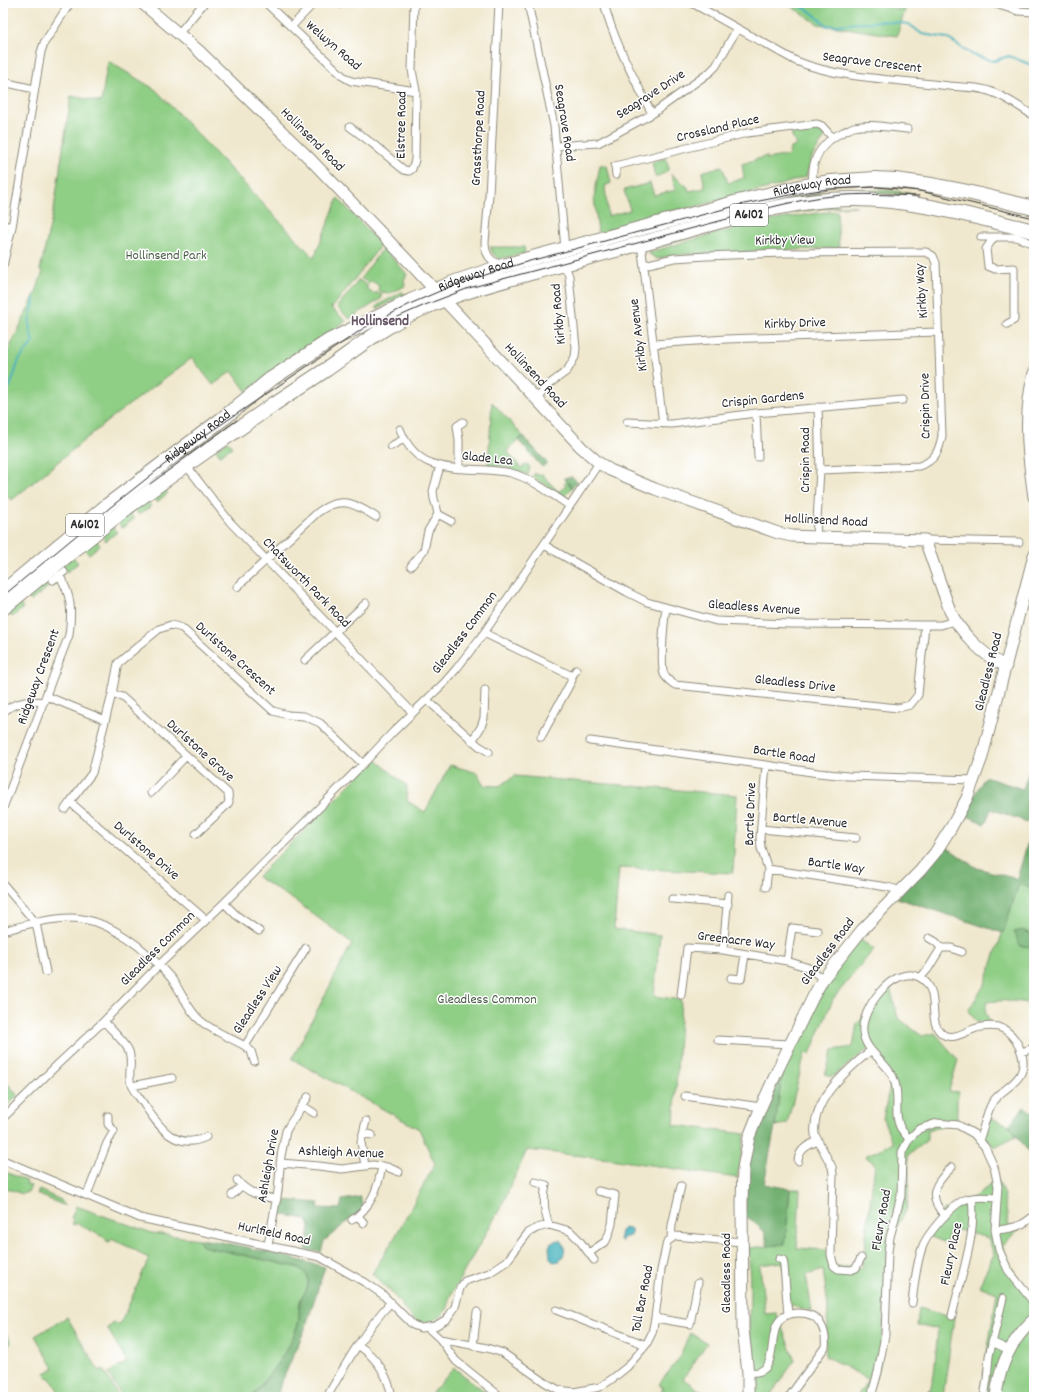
<svg xmlns="http://www.w3.org/2000/svg" width="1037" height="1400" viewBox="0 0 1037 1400" font-family="Dekko,sans-serif">
<style>
.green{fill:#8fce85;stroke:#5d7c58}
.forest{fill:#73b172;stroke:#4f6e4e}
.water{fill:#42b1bc;stroke:#366e74}
.lines{fill:none;stroke-linecap:round;stroke-linejoin:round}
.stream{stroke:#42b1bc;stroke-width:2}
.street-casing{stroke:#8e8a7c;stroke-width:9}
.secondary-casing{stroke:#8e8a7c;stroke-width:13}
.highway-casing{stroke:#8e8a7c;stroke-width:16}
.street{stroke:#fff;stroke-width:7}
.secondary{stroke:#fff;stroke-width:11}
.highway{stroke:#fff;stroke-width:14}
.tram{stroke:#2b2b2b;stroke-width:1}
.labels{text-anchor:middle;dominant-baseline:central;stroke-width:3;stroke-linejoin:round;paint-order:stroke}
.shield{fill:#fff;stroke:#6b6b6b;stroke-width:1}
.shield-label{font-size:13px;font-weight:bold;fill:#2b2b2b}
.street-label{font-size:14px;fill:#2b2b2b;stroke:#fff}
.park-label{font-size:14px;fill:#495c46;stroke:#fff}
.neighbourhood-label{font-size:15px;font-weight:bold;fill:#665564;stroke:#fff}
</style>
<rect width="100%" height="100%" fill="#fff"/>
<filter id="ink" filterUnits="userSpaceOnUse"><feTurbulence type="fractalNoise" baseFrequency=".025" numOctaves="2"/><feDisplacementMap in="SourceGraphic" scale="8" xChannelSelector="R" yChannelSelector="G"/><feConvolveMatrix kernelMatrix="1 2 1 2 8 2 1 2 1" color-interpolation-filters="sRGB"/></filter>
<filter id="wash" filterUnits="userSpaceOnUse"><feTurbulence type="fractalNoise" baseFrequency=".012" numOctaves="4" result="noise"/><feDisplacementMap in="SourceGraphic" scale="16" xChannelSelector="R" yChannelSelector="G"/><feGaussianBlur stdDeviation="0.9" result="paint"/><feColorMatrix in="noise" values="0 0 0 0 0 0 0 0 0 0 0 0 0 0 0 0 0 1.4 0 .05"/><feComposite in="paint" operator="in"/></filter>
<g filter="url(#wash)">
<rect width="100%" height="100%" fill="#f0e8ce"/>
<path class="green" d="M786,3H876L899,10L902,3H907L897,36L818,24Z
M108,61L156,90L314,258L338,198L381,245L332,308L330,307L346,321L246,391L232,371L213,385L192,358L110,419L12,500L3,494V362L36,292L43,271L40,270L54,208L71,96L101,102Z
M819,127L828,132L812,157L806,177L777,186L686,209L669,211L598,233L594,197L600,165H607L611,183L605,186L608,216L630,210L624,190L650,183L654,195L676,190L671,174L687,186L689,191L705,188L702,172L722,166L728,183L744,178L742,164L767,156V159L789,155L790,148L796,146L791,133Z
M666,158L669,169L665,173L655,177L652,162Z
M854,190H876L909,192V194L854,193L589,252L588,248L770,201L801,195Z
M813,206H857C787,208 715,230 648,249V247L683,236Z
M837,211L839,248L674,255L657,259L648,253C710,234 773,217 837,211Z
M490,247H524L525,253L499,259L493,254Z
M383,248L407,274L404,280L405,286L389,294L385,292L382,293L378,290L379,286L372,281L369,284L361,278Z
M359,280L368,286L366,289L374,294L376,292L381,295V299L349,319L337,307Z
M402,292L405,294L377,309V307L378,305Z
M492,402L523,436L507,451L521,468L527,464L530,467L528,475L506,467L488,465Z
M228,441L232,447L220,455L216,449Z
M535,473L536,475L542,474L558,492L566,486L564,484L567,481L572,488L564,496L532,477Z
M165,489L168,493L157,502L152,495Z
M146,499L151,506L139,515L134,508Z
M129,512L134,519L122,528L117,521Z
M112,526L117,532L106,541L101,534Z
M95,539L100,545L89,554L84,548Z
M73,557L78,563L67,572L63,568L50,579L53,583L31,601L26,595Z
M18,602L23,608L12,617L7,611Z
M375,759L407,786V801L425,812L450,765L478,773L483,785L499,786L515,776L737,795L733,873L619,868L614,929L660,935L654,996L681,1000L674,1125L745,1134L737,1178L610,1159L527,1150L501,1207L449,1298L448,1308C443,1314 439,1318 431,1321C412,1327 407,1310 396,1298C389,1289 380,1282 372,1274L396,1235L435,1164L419,1129L292,1059L352,943L294,900L257,877Z
M1019,884L1034,888V935L1022,930L1020,946L1034,947V1005C1018,1000 1003,1000 987,1002L985,1011L990,1022H977L968,1011L985,984Z
M859,939L874,949L833,999L810,1054L805,1053L787,1124L775,1126L782,1075L834,968Z
M890,987L898,1018L922,1036L935,1033L958,1060L949,1091L959,1092L957,1100V1122L927,1131V1140L908,1155L909,1180L907,1208L888,1244L881,1360L869,1397H857L868,1379L825,1356L828,1307L823,1270L806,1275L812,1311L788,1305L783,1262L760,1265L765,1314L776,1313L795,1360L769,1397H753L752,1360L749,1327L750,1290L749,1248L785,1244L790,1189H800L797,1248L826,1250L833,1266L862,1268L875,1164L865,1156L893,1143L883,1119L891,1081L868,1049L832,1077L825,1075L833,1050L853,1047L857,1024Z
M3,1079L18,1095L3,1109Z
M991,1118L1009,1125L1016,1136L994,1147L984,1136Z
M3,1171L27,1181L26,1184L31,1186L28,1192L22,1194L3,1187Z
M997,1180L1003,1190L1009,1227H1022L1002,1245L1016,1277L1034,1301V1359L1033,1363L1034,1397H980L997,1293L979,1286L994,1254L988,1238L951,1228L946,1243L929,1236L943,1211L974,1197Z
M39,1190L61,1200L65,1206L37,1194Z
M76,1206L152,1233L199,1239L202,1246L296,1267C305,1271 311,1277 307,1288C306,1292 302,1295 301,1299C298,1307 300,1316 298,1324C290,1351 268,1375 252,1397H122L108,1373L127,1362L107,1328L112,1325L113,1322L120,1325L149,1258L138,1253V1251L111,1239L110,1242L106,1241L107,1239L76,1223L75,1225L72,1224L74,1219L71,1218Z
M919,1308L954,1318L943,1397H928L934,1375L938,1328L917,1326Z
M67,1317L99,1371L103,1369L119,1397H62L50,1377L47,1378L45,1373L54,1368L35,1336Z
M3,1328L11,1343L3,1348Z
M690,1333L707,1343L683,1379L710,1397H655L658,1396L663,1389L659,1384L678,1360Z
M454,1368L492,1397H431V1394Z"/>
<path class="forest" d="M523,436L547,463L542,467L518,440Z
M572,477L578,482L572,488L564,478Z
M1034,755V888L1019,884L1003,933L897,898L945,846L977,868L1017,879L1033,824L991,809L985,824L963,814L985,777L1023,789Z
M1022,930L1034,935V947L1020,946L1014,932Z
M782,1075L775,1126L764,1184L790,1189L785,1244L768,1246L764,1231L745,1215L747,1169L754,1136Z
M1024,1107L1034,1113L1033,1158L1009,1125Z
M360,1197L364,1208L324,1241L321,1252L306,1250L310,1226L306,1219L279,1214L283,1200L319,1203L318,1208L340,1209L342,1200Z
M199,1239C242,1244 283,1256 325,1267L305,1329L280,1386L277,1397H252C268,1377 291,1348 298,1324C300,1316 298,1307 301,1299C302,1295 306,1292 307,1288C311,1277 305,1271 296,1267L202,1246Z"/>
<path class="water" d="M624,1228L632,1230L630,1236L623,1238L622,1241L619,1240L621,1231Z
M558,1240L562,1241C566,1248 565,1254 560,1261L554,1262L550,1258L549,1247L551,1242Z"/>
<g class="lines">
<path class="stream" d="M794,3L810,11L827,26L881,21L909,24L922,34L947,38L973,55L993,61L1009,56L1034,66
M3,398L11,384L19,360L33,342C31,335 28,325 30,318C31,311 34,305 34,298"/>
</g>
</g>
<g filter="url(#ink)">
<g class="lines">
<defs>
<path id="street" d="M266,3L344,77L351,81L416,91
M339,3L341,4
M499,3L489,195L485,242C485,255 490,261 502,265
M528,3L554,126L565,249
M604,3C614,42 634,78 652,114
M692,3L796,61C843,80 899,79 949,86C964,87 981,87 994,93C1008,98 1021,108 1034,116
M992,3L1018,11L1034,12
M291,27L314,3
M179,33L204,3
M3,82L34,89
M350,127L373,144L404,170L409,171L412,169L415,160L416,91L412,70L414,3
M556,146L598,143L652,114L710,72L716,66L737,29
M616,175L615,166L747,133L817,124L822,126L832,137
M813,185C810,160 820,143 843,132C846,131 850,128 854,127C870,123 890,128 907,129
M3,225L12,227
M981,237H994
M641,243L663,424
M644,265L674,258L707,256L782,253L926,252L933,256L936,263L942,436C939,451 935,461 919,466L820,470
M3,266L12,227L41,52L44,43L70,3
M1007,324L1014,320V268L995,269L988,266L986,249L994,237H1016L1034,244
M653,344L726,339L938,332
M537,399L548,385L567,371L575,357L576,348L569,276L566,268L561,266
M756,413L758,457
M627,422L672,424L756,413L903,400
M400,429C416,471 448,468 487,470C495,471 503,471 511,473C533,479 551,494 570,506
M391,446L404,439
M186,465L230,522L413,713
M459,469V440L457,426L463,422
M438,514L451,521
M816,537L820,470L818,407
M925,540L1019,542
M544,545L627,592L647,602L716,621L791,624L925,625H941L954,621
M411,566L424,550L428,531L438,514L437,509L434,499L433,491L440,466
M53,580L64,572
M237,587L317,513C340,495 354,503 376,517
M666,608C664,620 660,664 664,674C666,679 671,682 675,685L898,708L910,705L918,695L925,625
M484,633L570,675L572,680L541,737
M305,660L366,603
M571,678L576,670
M112,694L122,697L228,793L229,802L227,805L196,834
M46,696L105,720
M427,700L479,746L489,752
M3,712C15,702 29,700 44,702
M472,741L481,727L484,718L485,690
M590,741L766,765L818,773L848,776L975,780
M151,793L186,756
M3,808L69,635C72,612 72,595 59,575
M65,809L70,802
M761,829L856,838
M768,869L887,887L895,889L900,892
M3,884L36,923L46,972
M766,887L768,869L761,848L760,838L766,765
M672,899L728,904
M224,903L236,915L259,931
M206,920L70,802L92,773L112,694L118,663L159,629L171,625L182,628L273,711L288,715L304,716L320,723L363,764
M3,931C25,925 49,918 72,918C110,919 147,950 171,978C182,992 188,1011 202,1022C215,1032 231,1038 245,1046L306,948
M929,938L936,942L941,948H951L962,952
M723,950L728,895
M787,961L792,928L818,931
M921,977L928,969L941,948
M731,978L741,979L745,955
M681,995L687,948L723,950L787,961L809,968L823,979
M104,1021C111,1030 122,1039 128,1049C134,1061 127,1073 131,1085C134,1092 141,1099 145,1106C160,1128 176,1151 206,1137
M718,1040L790,1044
M245,1046L251,1051L254,1061
M1021,1052L1034,1048
M132,1086L172,1078
M685,1096L761,1107
M303,1106L314,1113
M3,1118L58,1064L104,1021L159,965L224,903L363,764L393,732L445,682L457,668L484,633L599,463
M363,1133L372,1135
M909,1139C906,1135 902,1131 900,1127C893,1114 901,1094 893,1077C885,1060 865,1052 863,1032C860,1010 894,964 919,977C944,990 924,1023 944,1035C955,1041 970,1028 981,1027C987,1026 994,1026 999,1027C1016,1033 1029,1059 1020,1075C1013,1087 999,1091 992,1103C986,1114 984,1128 979,1140
M3,1160L140,1218L320,1257L366,1283L382,1294L413,1325L421,1328L435,1326L447,1319L455,1307L460,1288L465,1281L489,1273L507,1261L528,1233L537,1228L549,1225L570,1231L579,1240L594,1260
M798,1161C799,1149 808,1145 818,1141
M280,1163L319,1166L342,1169L373,1165L387,1167L399,1172
M365,1166L361,1142L366,1121
M237,1180C247,1193 261,1197 277,1199
M535,1182L546,1185C543,1198 544,1212 549,1225
M87,1195L107,1143L114,1131L108,1124V1116
M232,1195L241,1186
M358,1216L364,1223
M945,1216C926,1196 935,1183 952,1167
M352,1220C371,1207 378,1189 382,1166
M995,1230C1010,1229 1023,1227 1034,1215
M671,1238L672,1225L681,1186
M268,1245L278,1191L281,1156L286,1131L290,1124L308,1097
M589,1253L606,1241L609,1234L612,1224L615,1195L598,1191
M861,1258L856,1268L851,1270L838,1269L834,1266L831,1255L833,1174L832,1167L815,1135C811,1100 846,1071 870,1051
M779,1259L783,1260L784,1266L788,1315
M912,1303C914,1285 916,1266 922,1248C926,1235 951,1206 964,1200C974,1196 987,1197 997,1198
M556,1310L646,1345
M952,1316C960,1279 977,1235 972,1198
M655,1318L690,1324L698,1283
M428,1328L440,1339L456,1361L501,1397
M440,1339L487,1348L503,1353L546,1383L559,1390L574,1392L600,1387L612,1379L627,1367L646,1345L652,1333L655,1318L661,1270L667,1242L675,1236L742,1242
M992,1342L1009,1350
M358,1345C376,1357 388,1375 392,1397
M473,1346L477,1312
M748,1373C755,1372 762,1373 767,1366C778,1350 764,1313 799,1313C807,1313 816,1316 820,1323C825,1331 826,1339 825,1347L789,1397
M327,1397C346,1363 365,1330 391,1302
M871,1397L878,1372L885,1335L888,1252L890,1237L901,1196L902,1152L909,1139L919,1129L937,1123L958,1125L974,1134L985,1147L994,1167L998,1186L995,1230L999,1250L1008,1270L1034,1303
M927,1397L930,1394
M984,1397L987,1379L989,1356L1003,1298"/>
<path id="secondary" d="M142,3L199,51L310,159L407,260L581,447L599,463L610,470L655,489L778,533L792,536L816,537L925,540L950,611C960,632 984,657 1006,666
M1034,373C1023,415 1028,455 1034,497
M748,1397V1373L743,1329L742,1203L743,1168L749,1137L761,1107L779,1067L813,997L823,979L862,930L920,871L935,853L952,826L967,798L982,757L1034,555
M996,1397C999,1366 1011,1340 1034,1319"/>
<g id="highway">
<path id="s1" d="M3,592L108,505L225,417L271,379L329,341L411,301L453,283L503,266L738,202L800,187L831,182L875,179L895,180L932,185L963,191L1034,208"/>
<path d="M3,608C44,574 86,540 128,507C176,471 226,438 274,404C292,392 309,381 327,369C357,348 385,325 419,310C456,293 495,283 534,272C572,262 611,251 650,241C714,223 787,199 853,199C915,199 974,217 1034,231"/>
</g>
</defs>
<use href="#street" class="street-casing"/>
<use href="#secondary" class="secondary-casing"/>
<use href="#highway" class="highway-casing"/>
<use href="#street" class="street"/>
<use href="#secondary" class="secondary"/>
<use href="#highway" class="highway"/>
<path class="tram" d="M391,320L425,305L469,288L772,207C792,202 812,198 832,196C860,193 891,195 919,196
M150,484L237,420
M3,596L112,506L179,453L207,434L364,328L412,303L454,285L526,262L739,205L800,193L828,189L877,187L920,191L1034,218"/>
</g>
</g>
<g class="labels">
<g class="shield">
<rect x="730" y="204" width="38" height="22" rx="3"/>
<rect x="66" y="514" width="38" height="22" rx="3"/>
</g>
<g class="shield-label">
<text x="749" y="215">A6102</text>
<text x="85" y="525">A6102</text>
</g>
<g class="street-label">
<text transform="translate(333 46) rotate(41)">Welwyn Road</text>
<text transform="translate(872 63) rotate(7)">Seagrave Crescent</text>
<text transform="translate(651 95) rotate(-33)">Seagrave Drive</text>
<text transform="translate(564 123) rotate(81)">Seagrave Road</text>
<text transform="translate(402 125) rotate(-89)">Elstree Road</text>
<text transform="translate(718 129) rotate(-13)">Crossland Place</text>
<text transform="translate(479 138) rotate(-87)">Grassthorpe Road</text>
<text transform="translate(312 140) rotate(45)">Hollinsend Road</text>
<text stroke="none"><textPath href="#s1" startOffset="921">Ridgeway Road</textPath></text>
<text transform="translate(785 241) rotate(-1)">Kirkby View</text>
<text stroke="none"><textPath href="#s1" startOffset="573">Ridgeway Road</textPath></text>
<text transform="translate(922 291) rotate(-94)">Kirkby Way</text>
<text transform="translate(559 314) rotate(-95)">Kirkby Road</text>
<text transform="translate(795 324) rotate(-2)">Kirkby Drive</text>
<text transform="translate(639 335) rotate(-97)">Kirkby Avenue</text>
<text transform="translate(535 376) rotate(47)">Hollinsend Road</text>
<text transform="translate(763 400) rotate(-6)">Crispin Gardens</text>
<text transform="translate(926 406) rotate(-91)">Crispin Drive</text>
<text stroke="none"><textPath href="#s1" startOffset="249">Ridgeway Road</textPath></text>
<text transform="translate(487 459) rotate(6)">Glade Lea</text>
<text transform="translate(806 460) rotate(-90)">Crispin Road</text>
<text transform="translate(826 521) rotate(3)">Hollinsend Road</text>
<text transform="translate(306 583) rotate(46)">Chatsworth Park Road</text>
<text transform="translate(754 608) rotate(4)">Gleadless Avenue</text>
<text transform="translate(465 633) rotate(-53)">Gleadless Common</text>
<text transform="translate(235 659) rotate(42)">Durlstone Crescent</text>
<text transform="translate(989 672) rotate(-76)">Gleadless Road</text>
<text transform="translate(39 677) rotate(-70)">Ridgeway Crescent</text>
<text transform="translate(795 684) rotate(6)">Gleadless Drive</text>
<text transform="translate(200 751) rotate(42)">Durlstone Grove</text>
<text transform="translate(784 755) rotate(9)">Bartle Road</text>
<text transform="translate(751 814) rotate(-88)">Bartle Drive</text>
<text transform="translate(810 821) rotate(5)">Bartle Avenue</text>
<text transform="translate(146 851) rotate(41)">Durlstone Drive</text>
<text transform="translate(836 866) rotate(8)">Bartle Way</text>
<text transform="translate(736 941) rotate(7)">Greenacre Way</text>
<text transform="translate(158 949) rotate(-45)">Gleadless Common</text>
<text transform="translate(828 952) rotate(-53)">Gleadless Road</text>
<text transform="translate(258 1000) rotate(-57)">Gleadless View</text>
<text transform="translate(341 1153) rotate(2)">Ashleigh Avenue</text>
<text transform="translate(269 1166) rotate(-80)">Ashleigh Drive</text>
<text transform="translate(882 1220) rotate(-80)">Fleury Road</text>
<text transform="translate(274 1234) rotate(12)">Hurlfield Road</text>
<text transform="translate(952 1254) rotate(-78)">Fleury Place</text>
<text transform="translate(727 1273) rotate(-90)">Gleadless Road</text>
<text transform="translate(643 1299) rotate(-79)">Toll Bar Road</text>
</g>
<g class="park-label">
<text x="166" y="256">Hollinsend Park</text>
<text x="487" y="1000">Gleadless Common</text>
</g>
<g class="neighbourhood-label">
<text x="380" y="322">Hollinsend</text>
</g>
</g>
<rect width="1037" height="1400" fill="none" stroke="#fff" stroke-width="16"/>
</svg>
